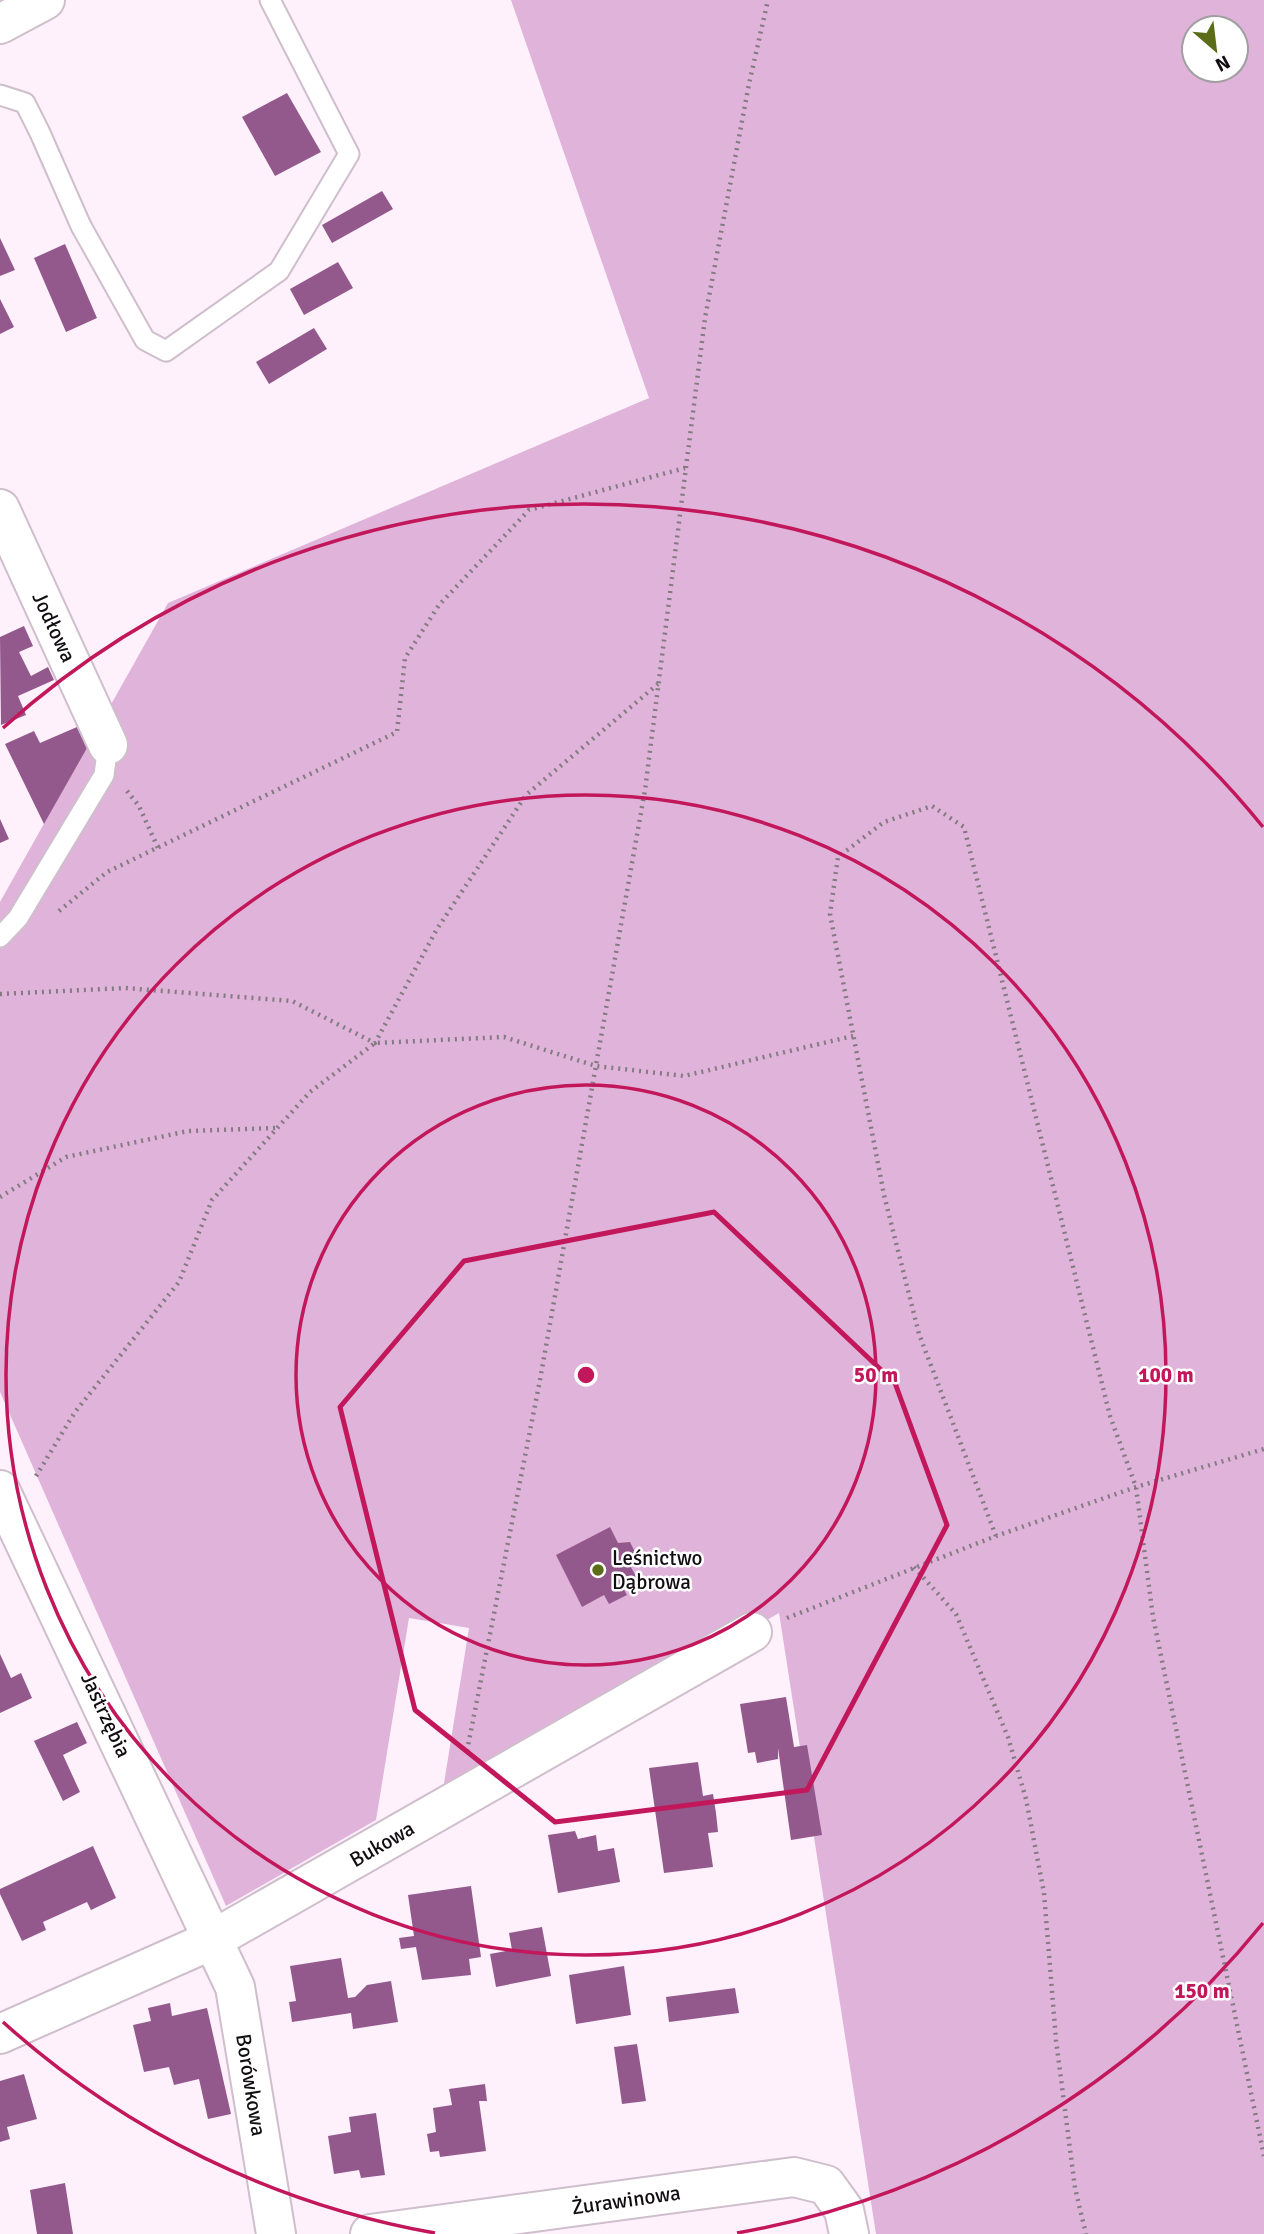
<svg xmlns="http://www.w3.org/2000/svg" width="1264" height="2234" viewBox="0 0 1264 2234" font-family="Signika,sans-serif">
<style>
.green{fill:#e0b4da;fill-rule:evenodd}
.building{fill:#93598d}
.lines{fill:none;stroke-linecap:round;stroke-linejoin:round}
.lane-casing{stroke:#cfbecc;stroke-width:23}
.street-casing{stroke:#cfbecc;stroke-width:42}
.path{stroke:#847b82;stroke-width:4.5;stroke-dasharray:2 5;stroke-linecap:butt}
.lane{stroke:#fff;stroke-width:19}
.street{stroke:#fff;stroke-width:38}
.marked{fill:none;stroke:#c2185b;stroke-width:5;stroke-linejoin:round}
.ring{fill:none;stroke:#c2185b;stroke-width:3.5}
.poi-dot{fill:#5b6d19;stroke:#fff;stroke-width:2.5}
.labels{text-anchor:middle;dominant-baseline:central;stroke-width:5;stroke-linejoin:round;paint-order:stroke}
.street-label{font-size:21px;fill:#120d11;stroke:#fff}
.poi-label{font-size:21px;fill:#120d11;stroke:#fff;text-anchor:start}
.centre{fill:#c2185b;stroke:#fff;stroke-width:3.5}
.ring-label{font-size:21px;text-anchor:middle;font-weight:bold;fill:#c2185b;stroke:#fff;stroke-width:5;stroke-linejoin:round;paint-order:stroke}
</style>
<rect width="100%" height="100%" fill="#fff1fc"/>
<path class="green" d="M511,0H1264V2234H876L779,1613L440,1808L469,1628L409,1618L376,1820L226,1906L0,1392V902L168,603L649,398ZM1194,28H1236V70H1194Z"/>
<path class="building" d="M287,93L321,152L275,176L242,117Z
M382,191L393,209L332,243L322,225Z
M0,238L15,270L0,276Z
M65,244L97,318L66,332L34,258Z
M338,262L353,288L304,315L290,289Z
M0,299L14,327L0,334Z
M314,328L327,349L269,384L256,362Z
M24,626L33,646L19,652L31,676L48,667L54,680L18,696L26,715L1,725L0,637Z
M77,727L87,748L44,824L5,744L34,731L40,743Z
M0,819L9,839L0,843Z
M610,1527L618,1543L630,1542L635,1552L628,1562L637,1578L622,1586L627,1595L609,1604L604,1595L582,1607L556,1555Z
M0,1654L11,1678L21,1673L32,1698L0,1713Z
M786,1697L794,1747L807,1745L822,1835L791,1840L778,1748V1759L757,1763L755,1752L748,1753L740,1704Z
M77,1722L87,1743L63,1755L80,1792L63,1801L34,1741Z
M698,1762L703,1796L713,1794L716,1813L718,1832L708,1833L713,1867L664,1873L649,1768Z
M575,1831L578,1839L596,1835L598,1851L614,1848L620,1882L558,1893L548,1835Z
M93,1846L116,1898L91,1910L87,1902L43,1922L46,1930L22,1941L0,1894V1889Z
M471,1886L481,1957L469,1959L471,1975L422,1980L416,1947L401,1949L399,1938L414,1936L408,1895Z
M542,1927L551,1976L496,1987L490,1954L512,1950L509,1933Z
M341,1958L348,1998L355,1997L367,1985L391,1981L398,2022L353,2029L351,2013L292,2022L289,2002L296,2001L290,1966Z
M624,1966L631,2015L576,2024L569,1975Z
M735,1988L739,2013L669,2022L666,1997Z
M170,2003L172,2016L207,2008L231,2114L208,2119L199,2079L174,2085L169,2067L144,2072L133,2025L151,2021L148,2008Z
M637,2044L646,2101L622,2104L614,2047Z
M24,2074L37,2119L7,2127L10,2139L0,2142V2081Z
M485,2084L487,2101H479L486,2151L440,2157L439,2151L430,2152L427,2134L436,2132L433,2108L452,2105L449,2089Z
M376,2113L385,2175L361,2178L359,2170L334,2174L328,2136L351,2132L349,2117Z
M65,2183L73,2234H37L30,2190Z"/>
<g class="lines">
<defs>
<path id="lane" d="M0,95L25,103L40,133L81,226L145,340L166,351L279,271L349,154L270,0
M0,937L18,918L104,775L108,745"/>
<path id="street" d="M0,24L45,0
M0,509L108,745
M0,1490L235,1987L276,2234
M0,2034L212,1940L752,1632
M370,2234L794,2177L826,2185L844,2210L849,2234"/>
</defs>
<use href="#lane" class="lane-casing"/>
<use href="#street" class="street-casing"/>
<path class="path" d="M127,791L139,806L158,848
M59,911L107,872L397,732L405,658L439,605L529,510L685,468
M0,994L125,988L292,1001L375,1043L437,929L526,795L658,684
M0,1197L66,1157L188,1131L276,1128
M36,1476L75,1412L179,1282L212,1200L310,1092L375,1043L504,1037L596,1066L684,1076L853,1036
M996,1536L919,1334L884,1195L830,914L838,857L884,822L932,806L964,827L1110,1416L1136,1487L1153,1617L1264,2156
M914,1567L956,1614L1008,1737L1026,1799L1044,1893L1056,2040L1075,2188L1086,2234
M787,1618L996,1536L1136,1487L1264,1449
M467,1751L540,1380L645,790L705,318L749,84L768,0"/>
<use href="#lane" class="lane"/>
<use href="#street" class="street"/>
</g>
<path class="marked" d="M714,1212L895,1383L947,1525L807,1790L555,1822L415,1710L340,1407L464,1261Z"/>
<g class="ring">
<circle cx="586" cy="1375" r="290"/>
<circle cx="586" cy="1375" r="580"/>
<path d="M1263 1923A871 871 0 0 1 737 2233M435 2233A871 871 0 0 1 3 2022M3 728A871 871 0 0 1 1263 827"/>
</g>
<circle class="poi-dot" cx="598" cy="1570" r="7"/>
<g class="labels">
<g class="street-label">
<text transform="translate(54 627) rotate(65)">Jodłowa</text>
<text transform="translate(106 1715) rotate(65)">Jastrzębia</text>
<text transform="translate(382 1844) rotate(-30)">Bukowa</text>
<text transform="translate(251 2085) rotate(81)">Borówkowa</text>
<text transform="translate(626 2200) rotate(-8)">Żurawinowa</text>
</g>
<g class="poi-label">
<text x="612" y="1558">Leśnictwo<tspan x="612" dy="24">Dąbrowa</tspan></text>
</g>
</g>
<circle cx="586" cy="1375" r="10" class="centre"/>
<g class="ring-label">
<text x="876" y="1382">50 m</text>
<text x="1166" y="1382">100 m</text>
<text x="1202" y="1998">150 m</text>
</g>
<g transform="translate(1215 49) rotate(152)"><circle r="33" fill="#ffffff" stroke="#a09ea0" stroke-width="2"/>
<path d="M0-5L12 26L0 18L-12 26Z" fill="#5b6d19"/>
<text y="-10" font-size="19" font-weight="bold" text-anchor="middle" fill="#120d11">N</text>
</g>
</svg>
